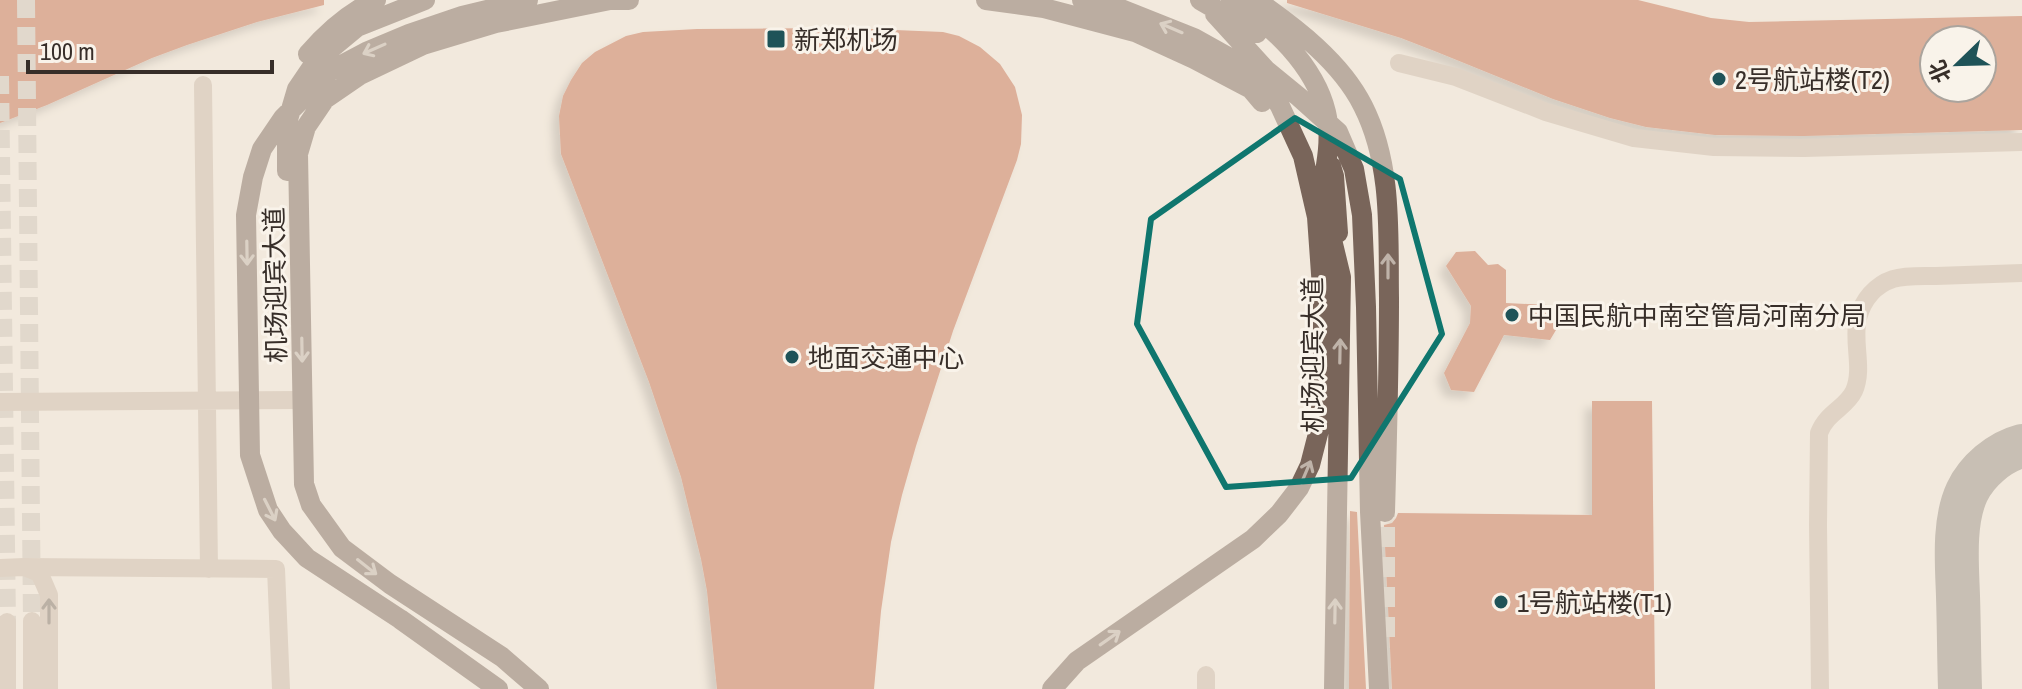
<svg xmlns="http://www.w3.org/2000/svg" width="2022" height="689" viewBox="0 0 2022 689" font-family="'Archivo Narrow','Noto Sans SC',sans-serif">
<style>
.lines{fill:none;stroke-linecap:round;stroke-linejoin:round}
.taxiway{stroke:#948c83;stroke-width:44}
.building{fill:#c46a4a;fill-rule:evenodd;filter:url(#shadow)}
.minor-tunnel{stroke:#cdc4b9;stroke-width:18;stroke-dasharray:18 9;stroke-linecap:butt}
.major-tunnel{stroke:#cdc4b9;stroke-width:20;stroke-dasharray:20 10;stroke-linecap:butt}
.minor{stroke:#cab9a9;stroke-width:18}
.major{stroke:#79655a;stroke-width:20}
.oneway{stroke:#bfb3a9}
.oneway2{stroke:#796d63}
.marked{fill:none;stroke:#0f766e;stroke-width:6;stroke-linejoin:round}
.poi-dot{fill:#1f5358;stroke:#f9f3ea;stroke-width:3}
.labels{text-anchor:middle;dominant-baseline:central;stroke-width:6;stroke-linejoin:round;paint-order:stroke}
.poi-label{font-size:26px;fill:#372e29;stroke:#f9f3ea;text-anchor:start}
.street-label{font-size:26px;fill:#372e29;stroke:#f9f3ea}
</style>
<defs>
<filter id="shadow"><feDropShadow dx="-7" dy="7" stdDeviation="4" flood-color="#0004"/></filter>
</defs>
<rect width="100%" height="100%" fill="#f2e9dd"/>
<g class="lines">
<path class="taxiway" d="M1960,689C1959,658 1959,627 1958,596C1957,565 1953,522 1967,492C1977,471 1999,452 2022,446"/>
</g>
<path class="building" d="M0,0H324V5L257,22L187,45L152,58L47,105L0,123Z
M1287,0H1638L1711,18L1749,22L2022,16V130L1804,136L1715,135L1646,127L1610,118L1553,99L1437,52L1401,38L1287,3ZM1934,40H1982V88H1934Z
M847,28L943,32L959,36L980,47L1000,64L1015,87L1022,115L1021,144L1017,160L953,331L916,446L902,495L891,542L881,611L874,689H717L707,591L701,559L681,477L649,382L561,154L559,116L563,96L571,80L582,63L595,52L626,36L643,32L697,29Z
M1475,251L1488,265L1498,264L1506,270V303L1548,305L1559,325L1550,340L1504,335L1474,392L1451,390L1444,373L1470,323L1471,306L1446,266L1456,252Z
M1592,401H1652L1655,689H1392L1384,525L1392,523L1396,518L1398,513L1592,515Z
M1350,511L1357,512L1366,689H1349Z"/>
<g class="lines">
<path class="minor-tunnel" d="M26,0L32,621
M0,76L7,622"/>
<path class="major-tunnel" d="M1385,637V512"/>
<path class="minor" d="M1399,63L1456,77L1546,112L1634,138L1714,147L1804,148L2022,142
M203,85L209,569
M0,402L302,400
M24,567L276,569L281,689
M0,568L24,567L39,573L43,581L49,595V689
M32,621V689
M7,622V689
M1206,675V689
M1820,689L1818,525L1819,433C1827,412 1846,408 1854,391C1864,369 1852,341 1858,318C1863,300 1875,285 1893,279C1906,275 1922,276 1936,276C1965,275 1993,274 2022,273"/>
<path class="major" d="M986,0L1044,8L1135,32L1194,59L1251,89L1262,102
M1200,0L1257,33
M1231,0C1271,23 1315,66 1326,112C1333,142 1324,175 1319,205
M1256,0C1296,28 1341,62 1363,106C1393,165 1388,235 1389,298C1389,370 1387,441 1385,512
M1215,14L1266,70
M308,54C327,32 350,12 376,0
M1246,67L1266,70L1299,97L1338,132L1354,169L1362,215L1366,307L1370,512L1379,689
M1331,166L1334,176L1338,233
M287,171V123L297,89L316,61L357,27L425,0
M1327,219L1341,277L1334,689
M498,689L400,619L307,558L282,531L268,510L250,455L246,215L253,177L262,149L283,118L330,71L366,52L409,34L462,16L528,0
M539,689L502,657L390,584L342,548L311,505L304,484L298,154L306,127L325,99L360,75L423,45L496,23L610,0H629
M1052,689L1077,661L1253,539L1279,514L1299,488L1310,465L1320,426L1323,374V302L1317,217L1303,156L1279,104L1246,67L1194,38L1116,7L1082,0"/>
</g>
<defs><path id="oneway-shaft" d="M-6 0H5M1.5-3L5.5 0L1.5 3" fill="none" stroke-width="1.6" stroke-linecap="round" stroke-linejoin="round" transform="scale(2)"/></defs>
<g class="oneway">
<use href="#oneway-shaft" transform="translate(1171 28) rotate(-157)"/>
<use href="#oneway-shaft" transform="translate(374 49) rotate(156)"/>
<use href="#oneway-shaft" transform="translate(247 253) rotate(89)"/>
<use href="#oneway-shaft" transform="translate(1388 266) rotate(-90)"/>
<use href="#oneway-shaft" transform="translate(302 350) rotate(89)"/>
<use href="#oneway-shaft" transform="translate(1340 351) rotate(-89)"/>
<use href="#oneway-shaft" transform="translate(1306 472) rotate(-67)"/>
<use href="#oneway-shaft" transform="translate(270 510) rotate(63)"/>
<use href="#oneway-shaft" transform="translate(367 567) rotate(38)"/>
<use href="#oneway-shaft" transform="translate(1335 611) rotate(-89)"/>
<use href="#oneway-shaft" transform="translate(1110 638) rotate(-35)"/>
</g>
<use class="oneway2" href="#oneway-shaft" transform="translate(49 611) rotate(-90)"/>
<path d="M0 0H2022V689H0ZM1295,118L1400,179L1442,334L1351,478L1226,487L1137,324L1151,219Z" fill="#f2e9dd" fill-opacity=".55" fill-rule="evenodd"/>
<path class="marked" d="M1295,118L1400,179L1442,334L1351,478L1226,487L1137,324L1151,219Z"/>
<g class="poi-dot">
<rect x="766" y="29" width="20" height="20" rx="4"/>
<circle cx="1719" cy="79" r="8"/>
<circle cx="1512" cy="315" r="8"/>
<circle cx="792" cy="357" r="8"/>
<circle cx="1501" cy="602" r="8"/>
</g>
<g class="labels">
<g class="poi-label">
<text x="794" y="39">新郑机场</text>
<text x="1735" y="79">2号航站楼(T2)</text>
<text x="1528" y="315">中国民航中南空管局河南分局</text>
<text x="808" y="357">地面交通中心</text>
<text x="1517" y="602">1号航站楼(T1)</text>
</g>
<g class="street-label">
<text transform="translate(275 285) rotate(-91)">机场迎宾大道</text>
<text transform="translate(1312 355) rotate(-90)">机场迎宾大道</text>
</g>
</g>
<g transform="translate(1958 64) rotate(247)"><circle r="38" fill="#f9f3ea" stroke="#aba49d" stroke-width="2"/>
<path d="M0-6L14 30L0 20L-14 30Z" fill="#1f5358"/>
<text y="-12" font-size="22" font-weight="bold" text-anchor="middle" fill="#372e29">北</text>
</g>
<path d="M28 60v12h244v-12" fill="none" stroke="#372e29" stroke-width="4"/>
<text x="40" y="60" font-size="24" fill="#372e29" stroke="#f9f3ea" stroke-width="6" paint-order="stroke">100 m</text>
</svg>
